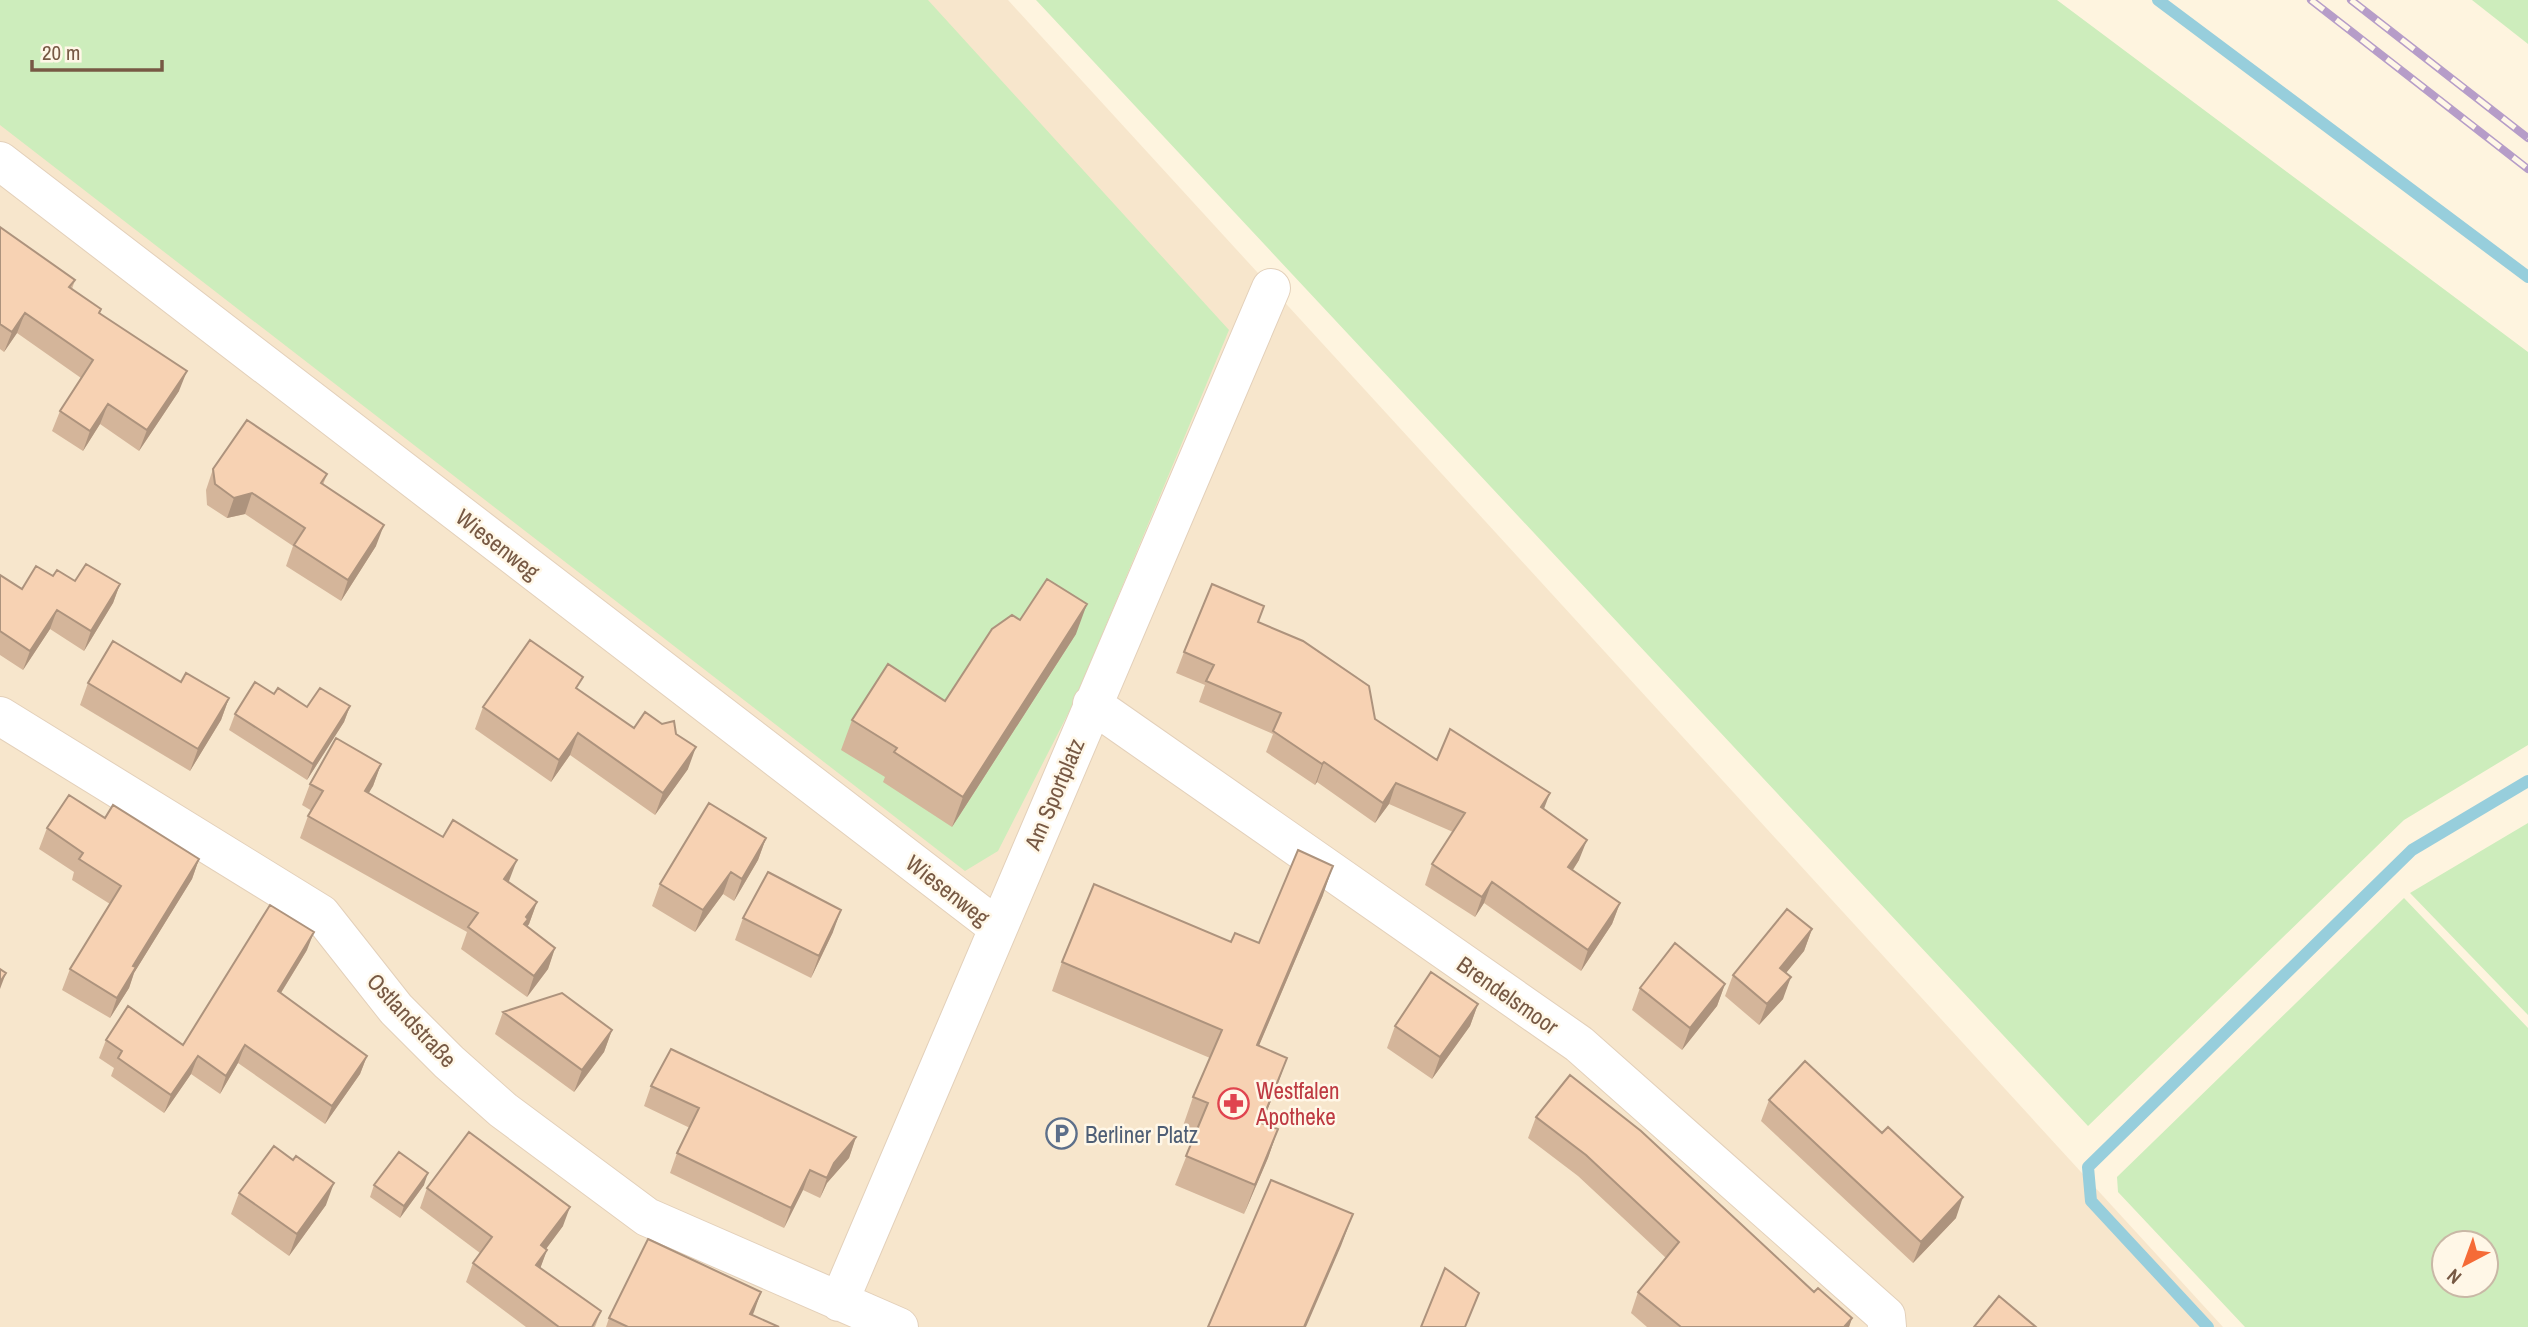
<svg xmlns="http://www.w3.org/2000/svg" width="2528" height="1327" viewBox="0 0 2528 1327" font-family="'Archivo Narrow',sans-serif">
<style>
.residential{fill:#f7e6cc}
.green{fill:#cdedbc;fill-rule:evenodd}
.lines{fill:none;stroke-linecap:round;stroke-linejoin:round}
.stream{stroke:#97cedc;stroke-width:12}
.minor-casing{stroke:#e3d0ba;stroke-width:40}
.minor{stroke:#fff;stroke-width:38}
.rail-casing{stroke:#b69dc8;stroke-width:8}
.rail{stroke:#fff7e7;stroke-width:5;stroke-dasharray:16;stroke-linecap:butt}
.wall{fill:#d4b59a}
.shaded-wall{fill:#ad937d}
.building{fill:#f7d2b3;stroke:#ad937d;stroke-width:2}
.labels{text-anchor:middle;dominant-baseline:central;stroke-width:5;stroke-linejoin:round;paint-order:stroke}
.street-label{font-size:23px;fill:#775944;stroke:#fff7e7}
.health-label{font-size:23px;fill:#be3a42;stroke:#fff7e7;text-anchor:start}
.service-label{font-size:23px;fill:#4e5e75;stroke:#fff7e7;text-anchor:start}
</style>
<rect width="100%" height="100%" fill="#fef4df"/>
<path class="residential" d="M0,0H1008L2223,1327H0Z"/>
<path class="green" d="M0,0H928L1229,330L1074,702L998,851L965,871L0,125Z
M1036,0H2057L2528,352V745L2404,820L2088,1126Z
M2472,0H2528V44Z
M2528,823V1015L2410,893Z
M2404,898L2528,1028V1327H2245L2118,1192L2117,1177ZM2444,1243H2486V1285H2444Z"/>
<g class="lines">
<path class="stream" d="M2158,0L2528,277
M2208,1327L2091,1201L2088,1167L2412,850L2528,781"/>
<defs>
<path id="minor" d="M0,161L997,927
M1092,704L1579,1044L1886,1316L1887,1327
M0,716L321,914L396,1009L449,1062L503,1110L647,1217L899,1327
M839,1302L1271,288"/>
</defs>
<use href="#minor" class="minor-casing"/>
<use href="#minor" class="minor"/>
<defs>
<path id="rail" d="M2311,0L2528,169
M2351,0L2528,138"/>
</defs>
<use href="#rail" class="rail-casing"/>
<use href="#rail" class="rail"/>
</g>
<path class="wall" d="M0,227L75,280L72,289L100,313L179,391L139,451L100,424L83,451L52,431L60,411L81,378L17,333L4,352L0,349Z
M213,469L327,474L323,485L376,546L341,601L286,566L293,546L245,514L227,518L207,505L206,490Z
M0,575L22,589L53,576L75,581L120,584L113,603L84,651L50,629L23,670L0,655Z
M1020,620L1076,634L952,827L883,782L885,777L841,750L852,720L945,701Z
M1258,622L1375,719L1437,760L1544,809L1579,860L1573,870L1620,903L1612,924L1581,971L1484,903L1475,917L1425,885L1432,864L1453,832L1389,804L1375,823L1317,782L1315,785L1266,752L1273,734L1199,702L1205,685L1176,673L1184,652Z
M181,682L229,698L221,720L190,771L80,705L88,683Z
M579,690L634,728L676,734L688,769L655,815L570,755L551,782L475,729L483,707Z
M274,694L307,707L350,706L344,722L307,780L229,730L235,714Z
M381,764L373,786L368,793L509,882L537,902L529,924L527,927L555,948L548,969L527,997L461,949L467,932L300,838L308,816L312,811L302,805L310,784Z
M105,818L199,859L192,879L134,973L129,988L110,1018L62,990L70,969L110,904L72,880L74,872L39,849L47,828Z
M766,838L758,860L734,901L723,894L695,932L652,906L660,884Z
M1323,895L1259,1045L1277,1086L1262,1123L1278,1129L1268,1158L1244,1214L1175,1185L1196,1132L1183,1126L1193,1097L1210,1058L1052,991L1062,962L1259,943Z
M743,918L833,932L811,978L735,940Z
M1812,929L1804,951L1786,973L1783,999L1759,1025L1725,996L1733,975Z
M307,950L281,993L367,1056L360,1074L325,1124L238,1063L220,1094L191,1074L164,1113L111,1076L114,1068L99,1058L106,1040L183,1045Z
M1725,984L1717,1006L1682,1050L1632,1010L1640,988Z
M1478,1004L1470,1026L1432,1079L1387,1048L1395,1026Z
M503,1012L612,1030L604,1052L574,1092L495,1034Z
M651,1086L856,1137L849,1158L827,1183L820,1198L803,1190L784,1228L670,1173L677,1153L690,1128L644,1106Z
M1769,1100L1882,1133L1956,1218L1913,1263L1761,1121Z
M1536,1117L1814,1292L1852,1318L1849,1327H1647L1631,1313L1638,1292L1666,1258L1578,1176L1528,1138Z
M374,1185H424L400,1218L370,1197Z
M427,1188L563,1226L546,1249L547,1250L540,1268L601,1311L595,1327H526L466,1282L473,1263L480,1253L420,1208Z
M239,1193L326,1205L289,1256L231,1214Z
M752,1315L779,1327H606L609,1318Z"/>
<path class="shaded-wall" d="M25,313L17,333L4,352L12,332Z
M187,371L179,391L139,451L147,430Z
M108,404L100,424L83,451L90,431Z
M252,493L245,514L227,518L234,498Z
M384,525L376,546L341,601L348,580Z
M120,584L113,603L84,651L91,631Z
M1087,604L1076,634L952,827L963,797Z
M57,610L50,629L23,670L30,651Z
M229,698L221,720L190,771L198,749Z
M350,706L344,722L307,780L313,764Z
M578,733L570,755L551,782L559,760Z
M696,747L688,769L655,815L663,793Z
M1324,762L1317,782L1315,785L1322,764Z
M381,764L373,786L357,813L365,791Z
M1396,783L1389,804L1375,823L1383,803Z
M1550,793L1542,814L1541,807Z
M766,838L758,860L734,901L742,879Z
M1587,840L1579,860L1561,888L1568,867Z
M199,859L192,879L134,973L129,988L110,1018L117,998L133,966Z
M517,860L509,881L496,900L504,879Z
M1333,866L1323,895L1247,1074L1257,1045Z
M731,872L723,894L695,932L703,910Z
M1492,882L1484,903L1475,917L1482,897Z
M537,902L529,924L524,931L521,940L526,917Z
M1620,903L1612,924L1581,971L1588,950Z
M841,910L833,932L811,978L819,956Z
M1812,929L1804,951L1772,990L1780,968Z
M314,932L307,950L271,1009L278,991Z
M555,948L548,969L527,997L534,976Z
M6,973L0,989V982Z
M1791,977L1783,999L1759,1025L1767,1004Z
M1725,984L1717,1006L1682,1050L1690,1028Z
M1478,1004L1470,1026L1432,1079L1440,1057Z
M612,1030L604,1052L574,1092L582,1070Z
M245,1045L238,1063L220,1094L226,1076Z
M198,1056L191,1074L164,1113L171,1095Z
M367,1056L360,1074L325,1124L332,1106Z
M1287,1058L1277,1086L1250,1151L1261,1123Z
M1278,1129L1268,1158L1244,1214L1255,1185Z
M856,1137L849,1158L827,1183L820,1198L827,1178L834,1163Z
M810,1170L803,1190L784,1228L791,1208Z
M428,1173L424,1185L400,1218L404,1206Z
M334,1183L326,1205L289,1256L297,1234Z
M1963,1197L1956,1218L1913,1263L1921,1242Z
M570,1207L563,1226L534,1265L541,1245Z
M1353,1214L1341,1246L1306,1327H1304Z
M547,1250L540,1269L536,1265Z
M761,1292L754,1312L747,1327L750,1314Z
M1852,1318L1849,1327H1844Z"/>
<path class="building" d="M0,227L75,280L69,287L101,309L99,313L187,371L147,430L108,404L90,431L60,411L93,360L25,313L12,332L0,324Z
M247,420L327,474L321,483L384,525L348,580L294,545L305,528L252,493L234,498L215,484L213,469Z
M86,564L120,584L91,631L57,610L30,651L0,631V575L22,589L36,566L53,576L57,570L75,581Z
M1047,579L1087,604L963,797L894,752L897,748L852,720L888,664L945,701L992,629L1012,615L1020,620Z
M1212,584L1264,606L1258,622L1303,641L1369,686L1375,719L1437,760L1450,729L1550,793L1541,807L1587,840L1568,867L1620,903L1588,950L1492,882L1482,897L1432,864L1465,813L1396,783L1383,803L1324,762L1322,764L1273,731L1281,713L1206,681L1214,665L1184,652Z
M530,640L583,677L576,688L634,728L645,712L662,724L674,721L676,734L696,747L663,793L578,733L559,760L483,707Z
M113,641L181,682L186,673L229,698L198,749L88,683Z
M255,682L274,694L278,688L307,707L320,688L350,706L313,764L235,714Z
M336,738L381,764L365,791L443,837L453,820L517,860L504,879L537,902L526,917L528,919L524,924L555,948L534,976L468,927L478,913L308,816L323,791L310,784Z
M69,795L105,818L113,805L199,859L133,966L136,967L117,998L70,969L121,886L79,859L83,853L47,828Z
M709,803L766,838L742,879L731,872L703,910L660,884Z
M1298,850L1333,866L1257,1045L1287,1058L1261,1123L1278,1129L1255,1185L1186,1156L1208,1103L1193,1097L1222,1030L1062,962L1094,884L1231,942L1235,933L1259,943Z
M768,872L841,910L819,956L743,918Z
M270,905L314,932L278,991L367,1056L332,1106L245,1045L226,1076L198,1056L171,1095L118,1058L122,1051L106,1040L128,1006L183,1045Z
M1787,909L1812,929L1780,968L1791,977L1767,1004L1733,975Z
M1675,943L1725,984L1690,1028L1640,988Z
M0,969L6,973L0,982Z
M1431,972L1478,1004L1440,1057L1395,1026Z
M562,993L612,1030L582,1070L503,1012Z
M671,1049L856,1137L834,1163L827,1178L810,1170L791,1208L677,1153L699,1108L651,1086Z
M1805,1061L1882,1133L1888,1127L1963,1197L1921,1242L1769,1100Z
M1570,1075L1641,1131L1814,1292L1818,1288L1852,1318L1844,1327H1681L1638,1292L1679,1242L1586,1155L1536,1117Z
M469,1132L570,1207L541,1245L547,1250L536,1265L601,1311L592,1327H559L473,1263L492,1237L427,1188Z
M274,1146L293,1160L296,1156L334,1183L297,1234L239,1193Z
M399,1152L428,1173L404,1206L374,1185Z
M1271,1180L1353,1214L1304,1327H1208Z
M648,1239L761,1292L750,1314L779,1327H628L609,1318Z
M1445,1268L1479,1293L1465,1327H1421Z
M1999,1296L2036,1327H1974Z"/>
<defs>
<symbol id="pharmacy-ring" viewBox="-11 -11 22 22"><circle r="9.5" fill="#fff7e7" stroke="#e0444e" stroke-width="1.5"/><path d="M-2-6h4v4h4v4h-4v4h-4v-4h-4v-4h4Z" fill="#e0444e"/></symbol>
<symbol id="parking-ring" viewBox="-11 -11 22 22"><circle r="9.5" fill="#fff7e7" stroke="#5c6f8a" stroke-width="1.5"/><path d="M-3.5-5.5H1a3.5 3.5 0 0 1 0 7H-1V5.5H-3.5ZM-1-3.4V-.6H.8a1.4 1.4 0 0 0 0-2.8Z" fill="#5c6f8a"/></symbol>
</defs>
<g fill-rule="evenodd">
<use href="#pharmacy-ring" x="1216" y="1086" width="35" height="35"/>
<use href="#parking-ring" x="1044" y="1116" width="35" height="35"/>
</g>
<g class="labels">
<g class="street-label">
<text transform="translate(498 544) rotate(38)">Wiesenweg</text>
<text transform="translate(1054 794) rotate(-67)">Am Sportplatz</text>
<text transform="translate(948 890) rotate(38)">Wiesenweg</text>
<text transform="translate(1508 995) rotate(35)">Brendelsmoor</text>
<text transform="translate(412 1020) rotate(47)">Ostlandstraße</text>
</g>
<g class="health-label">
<text x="1256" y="1090">Westfalen<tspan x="1256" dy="26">Apotheke</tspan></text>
</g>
<g class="service-label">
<text x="1085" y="1134">Berliner Platz</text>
</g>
</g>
<g transform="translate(2465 1264) rotate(221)"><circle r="33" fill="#fff7e7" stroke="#c9b8a6" stroke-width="2"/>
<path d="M0-5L12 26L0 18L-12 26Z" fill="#f56b37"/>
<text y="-10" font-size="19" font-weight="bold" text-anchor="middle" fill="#775944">N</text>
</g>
<path d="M32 60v10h130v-10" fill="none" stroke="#775944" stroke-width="3.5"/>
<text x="42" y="60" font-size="21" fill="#775944" stroke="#fff7e7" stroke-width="5" paint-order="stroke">20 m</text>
</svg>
